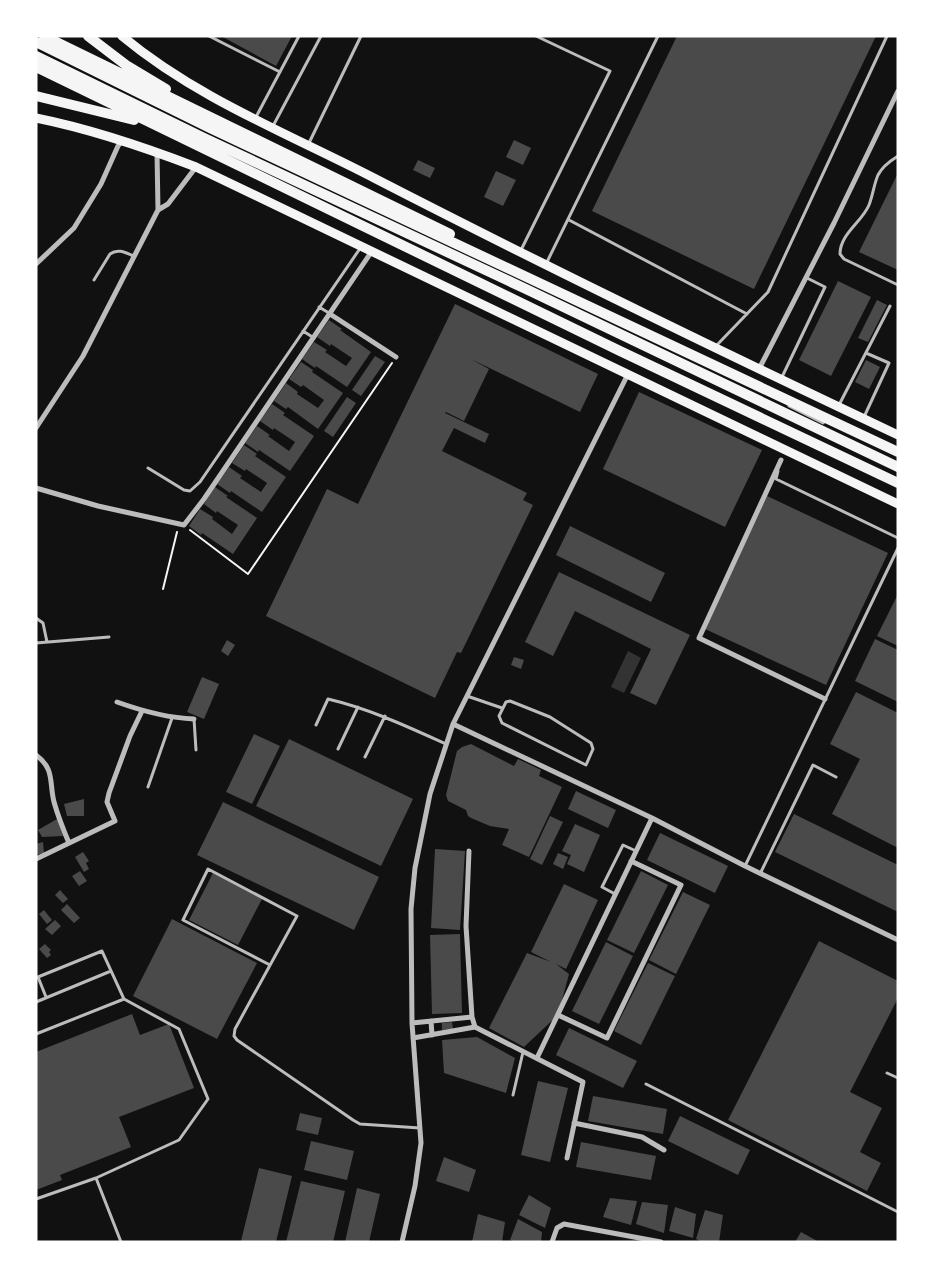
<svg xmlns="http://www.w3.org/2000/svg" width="934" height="1278" viewBox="0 0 934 1278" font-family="Roboto,sans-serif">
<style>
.water{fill:#333}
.building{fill:#4a4a4a}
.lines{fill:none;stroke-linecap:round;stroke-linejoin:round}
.path{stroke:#f5f5f5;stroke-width:2}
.service{stroke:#bcbcbc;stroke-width:3}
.minor{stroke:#bcbcbc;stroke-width:5}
.secondary{stroke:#f5f5f5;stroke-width:9}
.motorway{stroke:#f5f5f5;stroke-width:10}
</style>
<rect width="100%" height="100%" fill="#111"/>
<path class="water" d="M628,651L641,658L624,693L611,687Z"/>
<path class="building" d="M221,36H292L276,66Z
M677,36H876L754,289L592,211Z
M514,140L531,148L523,165L506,157Z
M418,160L435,168L430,178L413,170Z
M496,171L516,180L503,206L484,197Z
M898,173V270L859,252Z
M838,281L871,297L831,376L799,360Z
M877,300L887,305L868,342L858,338Z
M455,304L598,374L580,412L471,359L489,369L464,421L446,412L445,413L489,434L485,443L454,428L442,451L527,493L523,500L533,505L461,653L457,652L435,698L266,616L327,489L358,504Z
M329,320L342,329L340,330L371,352L347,387L316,366L315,368L302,359L314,342L327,350L325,352L346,366L352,358L331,344L330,346L317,337Z
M375,356L385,362L361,396L352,390Z
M866,360L880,367L869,389L855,382Z
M301,362L313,370L312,372L343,393L318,429L288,407L286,409L274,401L286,383L298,392L297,394L318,408L324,400L303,385L301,387L289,379Z
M639,392L762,450L725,527L603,469Z
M347,397L356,403L333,437L324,431Z
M272,404L285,413L283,415L314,436L290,471L259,450L258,452L245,443L257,426L270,435L268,436L289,451L295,442L274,428L273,430L260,421Z
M244,445L257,454L255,456L286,477L262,512L231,491L230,493L217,484L229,467L242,476L240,478L261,492L267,483L246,469L245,471L232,463Z
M215,487L228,496L226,497L257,518L233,554L202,533L201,535L189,526L200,509L213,517L212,519L232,534L238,525L217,511L216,513L204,504Z
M767,496L888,553L826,685L705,629Z
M570,526L665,573L651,602L556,555Z
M559,572L690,635L656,705L630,693L651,649L575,611L553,656L525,642Z
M898,594V646L877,636Z
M875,639L898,650V702L855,681Z
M227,640L235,645L228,656L221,651Z
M514,657L524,660L521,669L511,665Z
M202,677L219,684L204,719L187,712Z
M856,692L898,713V848L832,814L860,759L830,744Z
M254,734L280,746L252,804L226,792Z
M289,739L413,799L381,866L256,806Z
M471,744L514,766L518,759L541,770L539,776L562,787L529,857L502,845L509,829L490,826L471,818L468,816L466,810L448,801L446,795L457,751L462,747Z
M576,791L616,810L608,828L568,809Z
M84,799V816H67L64,804Z
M223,802L379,877L354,930L197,855Z
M794,814L898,865V912L775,852Z
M550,816L563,822L542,865L530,859Z
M57,819L63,836L42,837L38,830Z
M575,824L600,835L584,872L567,864L571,855L562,851Z
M660,833L728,866L715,893L647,860Z
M43,842L44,853L36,855V844Z
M435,849L465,851L460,930L431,928Z
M83,852L89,861L86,863L89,869L84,872L75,857Z
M558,853L568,857L563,869L553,864Z
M80,871L87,881L79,886L72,876Z
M641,871L668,885L634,953L607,940Z
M213,873L262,899L238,945L189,920Z
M564,884L598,900L566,969L556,964L569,974L558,1015L524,1047L489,1028L527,953L551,962L531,952Z
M60,890L68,899L63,903L55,895Z
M683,892L710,905L676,974L649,960Z
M67,904L80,918L74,923L61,910Z
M44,910L52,920L47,924L39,914Z
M172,919L257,963L217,1039L133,996Z
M55,920L61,926L52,935L45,929Z
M460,934L462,1013L432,1014L430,935Z
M819,941L898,981V998L850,1092L882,1108L860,1152L881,1163L867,1191L728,1120Z
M606,942L633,956L599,1024L572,1011Z
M45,944L51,950L49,952L51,955L47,958L39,949Z
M648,963L675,976L641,1045L614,1031Z
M132,1014L140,1035L169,1024L194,1088L119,1117L131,1147L60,1175L62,1180L36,1190V1052Z
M452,1022L453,1029L442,1030V1023Z
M569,1028L637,1061L623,1088L556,1055Z
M477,1037L515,1058L506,1093L444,1073L442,1040Z
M538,1081L568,1088L550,1162L521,1155Z
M593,1096L667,1109L663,1134L588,1121Z
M300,1113L322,1118L318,1135L296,1130Z
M680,1116L750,1150L738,1175L668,1141Z
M311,1141L354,1151L347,1180L304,1170Z
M581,1142L656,1156L651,1180L576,1167Z
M444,1157L476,1170L469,1192L436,1181Z
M259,1168L292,1176L276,1242L241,1241Z
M301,1181L345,1191L333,1242H286Z
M357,1188L380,1194L369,1242H345Z
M529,1195L551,1208L545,1228L519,1215Z
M610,1198L637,1201L631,1225L603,1217Z
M642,1202L668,1205L664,1233L636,1224Z
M675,1207L696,1214L693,1238L669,1231Z
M705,1210L723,1215L719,1242H702L696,1239Z
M478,1214L505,1222L502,1242H472Z
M518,1219L542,1232L541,1242H517L510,1240Z
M801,1232L819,1242H795Z"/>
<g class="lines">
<path class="path" d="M190,530L248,574L392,363
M163,589L177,532"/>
<path class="service" d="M209,36L280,72
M256,117L299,36
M273,126L321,36
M308,145L361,36
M898,156C890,161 882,167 878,175C874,184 873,195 869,205C862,222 840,234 840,254L844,259L898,285
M569,220L747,314
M521,250L610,71L536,36
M546,264L658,36
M94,280L110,254C118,248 126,253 134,256
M319,307L329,313
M303,331L314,338
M716,346L768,292L887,36
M782,377L825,287L807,278
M790,405L789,406L823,423L826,420
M839,405L890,306
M864,417L889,363L866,353
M148,468L184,490L190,491L200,482L361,247
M778,471L776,479L898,538
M36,618L43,623L47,642
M36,643L109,637
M467,696L502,708
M510,701L550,717L591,743L593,749L586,765L502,723L499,716L506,702Z
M194,719L196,750
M316,725L328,699C370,709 406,726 446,744
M338,749L358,707
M365,757L385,716
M148,787L172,718
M745,866L898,548
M760,874L813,765L836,777
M615,894L602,887L623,845L636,851
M270,965L183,920L208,869L297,916L235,1029L234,1036L237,1040L353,1120L360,1124L420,1128
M36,1002L111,971
M36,1034L124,999
M887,1073L898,1078
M646,1084L898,1212
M513,1095L523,1052
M96,1178L121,1242
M36,1199L96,1178L179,1140L208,1099L179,1029L124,999L102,951L38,977L46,997"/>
<path class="minor" d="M158,210L168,204L196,167
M36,264L74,228L101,184L118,146L122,141
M330,314L396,357
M759,369L834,223L898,91
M36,428L83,356L158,210L157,152
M781,460L699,638L825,699
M36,488L98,506L184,525L204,499L372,251
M117,702C142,711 167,718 194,719
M453,724L652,818L745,866L898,940
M36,755C55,769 49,782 54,802C58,816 63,829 69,843
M469,851L466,926L472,1017L475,1027
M36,859L115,821L107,802L109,793L130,736L142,711
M558,1015L607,1038L681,885L631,861
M431,1021L432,1035
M412,1023L472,1017
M413,1038L475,1027L583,1082L567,1158
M537,1058L652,818
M574,1123L642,1137L664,1150
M402,1242L415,1186L421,1143L412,1023L411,909L415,868L430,794L453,724L628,374
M552,1242L557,1228L564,1224L661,1242"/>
<path class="secondary" d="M122,36C198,99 287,133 374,178C547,267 722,352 898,435
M36,118C91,129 144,147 196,167L898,504"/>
<path class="motorway" d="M44,36L450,234
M88,36L126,65L166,89
M36,42L210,128L898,452
M36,56L204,138L528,290L898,467
M36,67L620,351L898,483
M36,96L134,120"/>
</g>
<rect width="934" height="1278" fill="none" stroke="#ffffff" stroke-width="75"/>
</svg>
